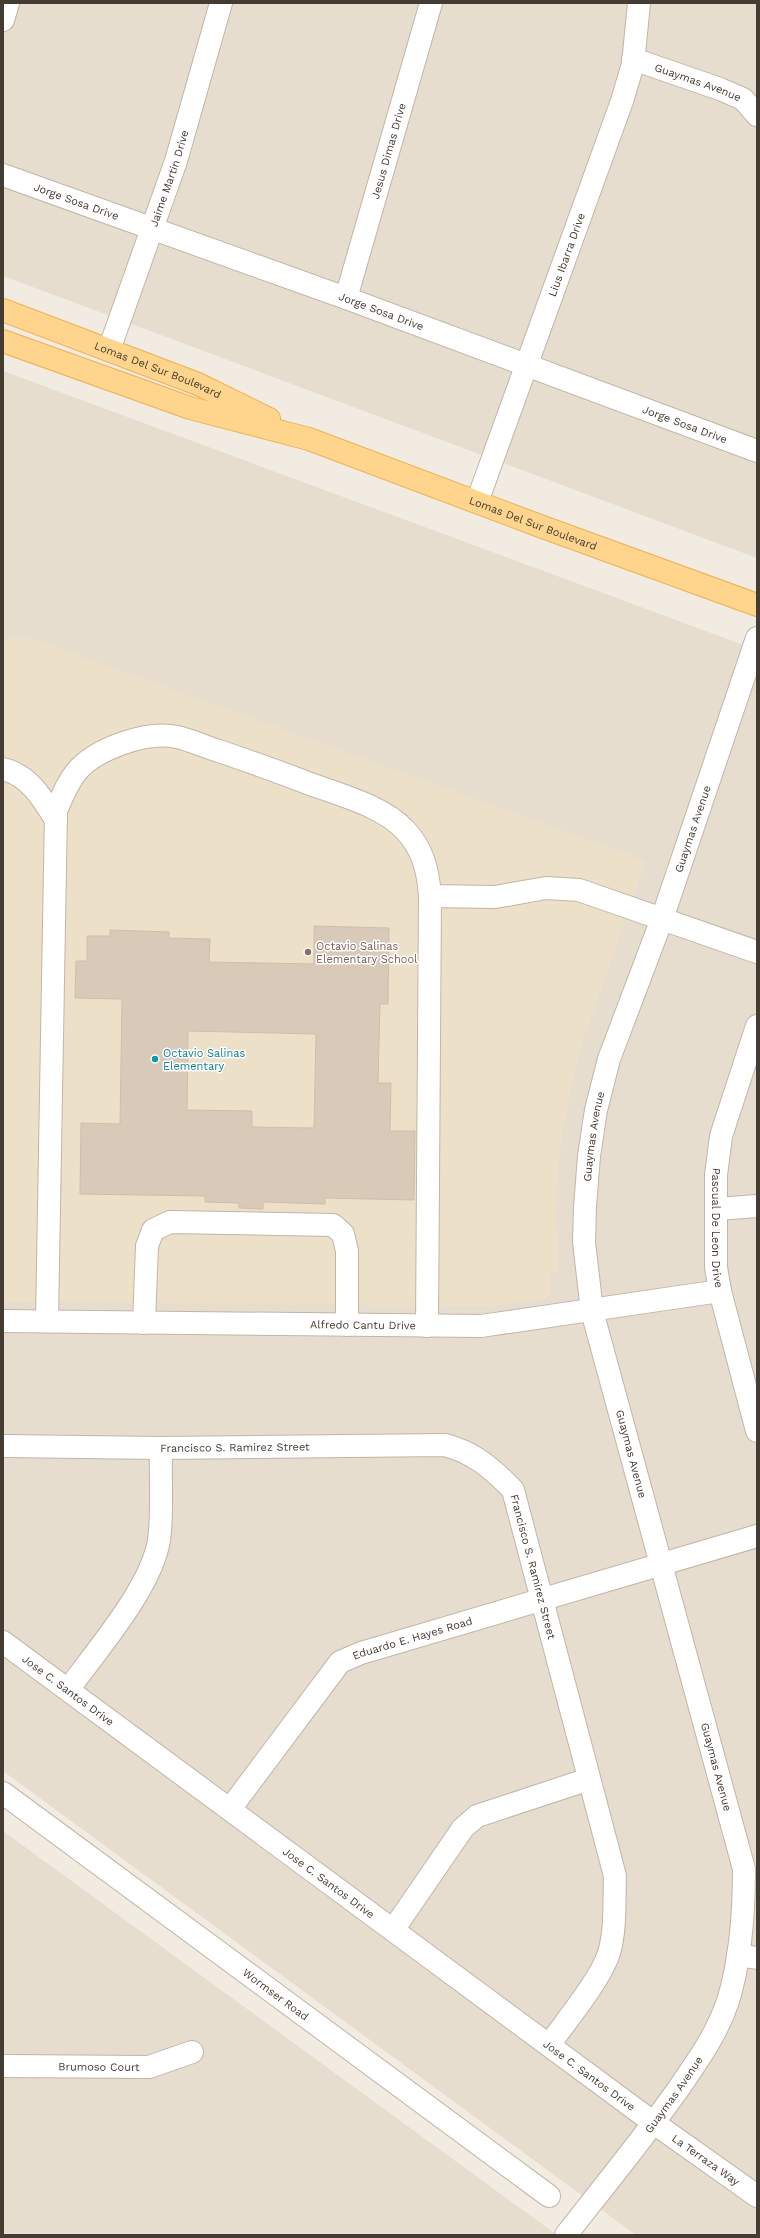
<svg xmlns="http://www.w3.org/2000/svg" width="760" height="2238" viewBox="0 0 760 2238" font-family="'Work Sans',sans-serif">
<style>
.residential{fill:#e7ddcf}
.education{fill:#ede0c9}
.building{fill:#d8c9b9;stroke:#d0bda9;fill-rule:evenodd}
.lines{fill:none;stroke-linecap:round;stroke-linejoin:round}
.minor-casing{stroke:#c1b5a6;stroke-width:24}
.major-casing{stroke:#edb155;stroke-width:24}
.minor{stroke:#fff;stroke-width:22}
.major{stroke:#ffd48d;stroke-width:22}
.education-dot{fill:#8d6e63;stroke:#fff;stroke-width:1.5}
.culture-dot{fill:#0f9aa8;stroke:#fff;stroke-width:1.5}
.labels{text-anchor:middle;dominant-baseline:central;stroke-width:3;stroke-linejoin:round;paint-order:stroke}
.street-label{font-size:11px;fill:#443b32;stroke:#fff}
.education-label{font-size:11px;fill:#785e54;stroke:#fff;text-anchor:start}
.culture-label{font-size:11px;fill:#0d838f;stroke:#fff;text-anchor:start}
</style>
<rect width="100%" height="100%" fill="#f2ebe1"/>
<path class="residential" d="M3,3H757V558L3,276Z
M3,371L757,650V2235H636L3,1771Z
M3,1831L557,2235H3Z"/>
<path class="education" d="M3,639H33L646,861L582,1043L564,1121L557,1178L556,1222L559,1272H551V1290L546,1299L491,1306L3,1302Z"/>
<path class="building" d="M314,926L389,928L388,1004H380L378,1083H391L390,1131H415L414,1200L325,1198V1204L263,1202V1209L239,1208V1203L205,1202V1196L80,1194L81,1123L120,1124L122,999L75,998L76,961H87V936H110V930L169,932V938L210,939L209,962L314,964ZM188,1031L316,1034L314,1128L252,1127V1111L187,1110Z"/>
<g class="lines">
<defs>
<g id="minor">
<path d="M3,20L8,3"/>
<path id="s1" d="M633,59L720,89L743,99L757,115"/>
<path id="s2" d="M3,175L346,298L757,451"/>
<path id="s3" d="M346,298L431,3"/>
<path id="s4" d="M109,350L176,161L221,3"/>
<path id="s5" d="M477,502L622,101L633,64L639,3"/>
<path d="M3,769C29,775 43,799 56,820"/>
<path id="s6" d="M757,1026L721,1136L716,1175V1267L720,1291L757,1431"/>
<path d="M717,1209L757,1206"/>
<path id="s7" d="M3,1321L481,1326L720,1291"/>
<path d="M47,1321L56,811C62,797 67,783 77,771C96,749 147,730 177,737C191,740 205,747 219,751C248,761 277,771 305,782C336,794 382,805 405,830C423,849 428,870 430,896L495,897L546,888L579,890L757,952"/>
<path d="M144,1323L147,1246L153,1230L170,1222L333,1225L343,1234L347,1251V1325"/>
<path d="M427,1326L430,896"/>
<path id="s8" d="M3,1446L161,1448L445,1445C473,1452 493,1469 513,1490L615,1876C614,1900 616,1929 609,1953C601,1979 566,2021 549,2045"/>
<path id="s9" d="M3,1642L654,2123L757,2196"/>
<path d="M68,1690C96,1651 152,1587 159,1540C163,1513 160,1477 161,1448"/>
<path id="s10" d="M3,1793L549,2196"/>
<path id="s11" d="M230,1809L340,1662L361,1653L757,1536"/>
<path d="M393,1930L463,1828L477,1816L589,1779"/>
<path d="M738,1955L757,1958"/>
<path id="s12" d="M3,2066L149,2067L192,2052"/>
<path id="s13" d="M566,2235C604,2186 643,2139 679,2088C698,2060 717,2034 728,2001C741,1959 744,1913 744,1869L592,1311L584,1242L585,1207L589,1156L596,1110L609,1059L662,919L757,638"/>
</g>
<g id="major">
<path id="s14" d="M3,310L198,384L269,419"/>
<path id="s15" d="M3,341L190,408L309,439L540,526L757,605"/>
</g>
</defs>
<use href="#minor" class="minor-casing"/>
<use href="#major" class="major-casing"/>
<use href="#minor" class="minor"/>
<use href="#major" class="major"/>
</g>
<circle class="education-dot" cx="308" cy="952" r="4"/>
<circle class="culture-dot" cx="155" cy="1059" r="4"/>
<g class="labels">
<g class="street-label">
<text stroke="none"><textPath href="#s1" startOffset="69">Guaymas Avenue</textPath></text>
<text stroke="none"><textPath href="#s3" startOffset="153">Jesus Dimas Drive</textPath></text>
<text stroke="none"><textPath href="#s4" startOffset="182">Jaime Martin Drive</textPath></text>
<text stroke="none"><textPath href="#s2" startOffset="78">Jorge Sosa Drive</textPath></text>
<text stroke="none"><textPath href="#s5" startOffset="263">Lius Ibarra Drive</textPath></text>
<text stroke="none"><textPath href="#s2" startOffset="402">Jorge Sosa Drive</textPath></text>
<text stroke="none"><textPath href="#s14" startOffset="166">Lomas Del Sur Boulevard</textPath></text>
<text stroke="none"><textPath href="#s2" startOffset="726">Jorge Sosa Drive</textPath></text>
<text stroke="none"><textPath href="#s15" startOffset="561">Lomas Del Sur Boulevard</textPath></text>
<text stroke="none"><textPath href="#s13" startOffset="1497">Guaymas Avenue</textPath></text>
<text stroke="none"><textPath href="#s13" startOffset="1173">Guaymas Avenue</textPath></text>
<text stroke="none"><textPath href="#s6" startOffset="208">Pascual De Leon Drive</textPath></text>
<text stroke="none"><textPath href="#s7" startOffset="360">Alfredo Cantu Drive</textPath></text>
<text stroke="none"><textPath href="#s8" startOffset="232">Francisco S. Ramirez Street</textPath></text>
<text transform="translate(631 1454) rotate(75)">Guaymas Avenue</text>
<text stroke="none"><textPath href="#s8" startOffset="604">Francisco S. Ramirez Street</textPath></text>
<text stroke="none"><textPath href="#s11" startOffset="260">Eduardo E. Hayes Road</textPath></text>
<text stroke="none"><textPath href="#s9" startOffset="81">Jose C. Santos Drive</textPath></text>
<text transform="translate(716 1767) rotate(75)">Guaymas Avenue</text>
<text stroke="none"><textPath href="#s9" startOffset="405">Jose C. Santos Drive</textPath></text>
<text stroke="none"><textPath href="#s10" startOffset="339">Wormser Road</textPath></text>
<text stroke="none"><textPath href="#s12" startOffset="96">Brumoso Court</textPath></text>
<text stroke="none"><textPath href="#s9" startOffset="729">Jose C. Santos Drive</textPath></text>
<text stroke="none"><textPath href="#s13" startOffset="177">Guaymas Avenue</textPath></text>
<text stroke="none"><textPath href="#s9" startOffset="873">La Terraza Way</textPath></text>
</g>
<g class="education-label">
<text x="316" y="946">Octavio Salinas<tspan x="316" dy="13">Elementary School</tspan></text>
</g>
<g class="culture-label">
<text x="163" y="1053">Octavio Salinas<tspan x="163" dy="13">Elementary</tspan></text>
</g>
</g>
<rect width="760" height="2238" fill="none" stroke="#443b32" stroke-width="8"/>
</svg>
